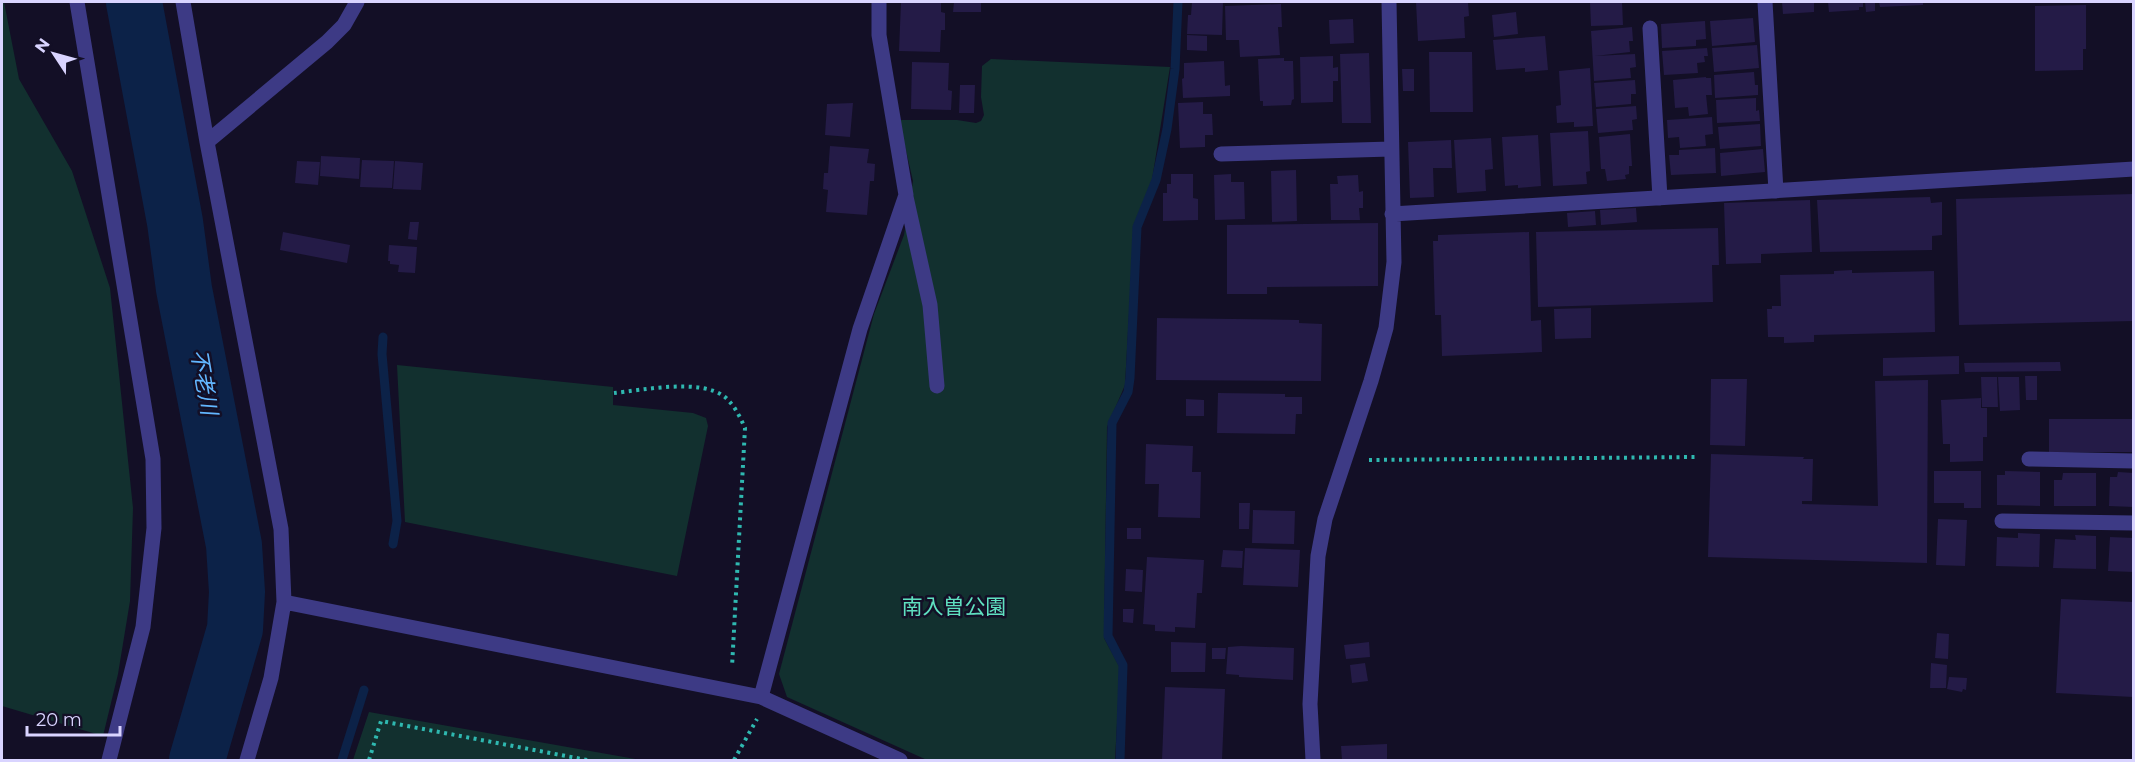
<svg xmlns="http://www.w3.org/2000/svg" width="2135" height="762" viewBox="0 0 2135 762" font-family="Montserrat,'Noto Sans JP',sans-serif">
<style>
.green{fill:#12302f}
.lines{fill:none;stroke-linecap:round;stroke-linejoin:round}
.stream{stroke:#0c2248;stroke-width:9}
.river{stroke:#0c2248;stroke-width:56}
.building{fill:#241b47}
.path{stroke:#2fb8b0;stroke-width:4;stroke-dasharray:3 4.5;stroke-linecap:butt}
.minor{stroke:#3d3a85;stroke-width:15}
.labels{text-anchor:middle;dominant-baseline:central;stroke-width:5;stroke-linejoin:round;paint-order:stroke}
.park-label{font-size:21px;fill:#5fe0c0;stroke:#130f26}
.water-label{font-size:22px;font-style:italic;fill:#62b6ff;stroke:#130f26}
</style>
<rect width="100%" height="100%" fill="#130f26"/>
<path class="green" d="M2,2H4L19,79L72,171L110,288L133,508L130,601L118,674L103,736L2,706Z
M991,59L1170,67L1151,186L1134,225L1125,385L1107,427L1104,638L1120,668L1115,760H927L787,697L779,674L874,314L904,235L913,181L899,120H957L976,123L981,121L984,115L981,97L982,66Z
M397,365L613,387V405L693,413L706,418L708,426L677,576L405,522Z
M369,712L641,760H353Z"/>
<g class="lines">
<path class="stream" d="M383,337L382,354L397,521L393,544
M342,760L364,690
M1120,760L1123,665L1108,636L1112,423L1128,392L1130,378L1137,227L1156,180L1167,129L1175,69L1178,2"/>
<path class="river" d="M134,2L175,222L184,289L234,545L237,592L235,629L197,760"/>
</g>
<path class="building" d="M901,2H941V12L945,13V30H941L940,52L899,51Z
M954,2H981V12H953Z
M1192,2H1223L1222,35L1187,34L1188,15H1191Z
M1416,2H1468L1469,16L1464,17L1465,38L1418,41Z
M1590,2H1622L1623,25L1591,26Z
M1782,2H1814V12L1783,14Z
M1828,2H1863V7H1859V10L1829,12Z
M1865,2H1875V11L1866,12Z
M1879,2H1923V5L1880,7Z
M1281,4L1282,27H1278L1280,55L1240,57L1239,40H1226L1225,6Z
M2086,5V49H2083V70L2035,71V6Z
M1516,12L1518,34L1494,37L1492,15Z
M1753,18L1755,42L1712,46L1710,21Z
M1353,19L1354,43L1330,44L1329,20Z
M1705,21L1706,39L1696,40V46L1662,48L1661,24Z
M1632,27L1633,41H1629L1630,52L1595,56L1635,54L1636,67L1630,68L1631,78L1594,81L1591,31Z
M1187,35L1207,36V51L1187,50Z
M1545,36L1548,70L1525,72V68L1496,70L1493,40Z
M1757,45L1759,68L1714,72L1712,48Z
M1707,48L1708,56H1704L1705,62L1697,63L1698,73L1664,75L1662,51Z
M1429,52H1472L1473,112H1430Z
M1369,53L1371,123H1342L1340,54Z
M1333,56V68L1338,67V81H1333V102L1301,103L1300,57Z
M1284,58V61H1293L1294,99L1292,100L1291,105L1263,106V101H1260L1258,59Z
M1224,61L1225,86L1230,85V96L1183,98L1182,79L1184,78V63Z
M912,62L949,63L948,90L952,91L951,110L911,109Z
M1590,68L1593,126L1574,127V122L1557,123L1556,106L1561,105L1559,71Z
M1402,69H1414V91H1403Z
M1754,72L1755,85H1758V95L1715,98L1714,75Z
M1706,77V78H1711L1712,95H1706L1708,114L1689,116L1688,107L1675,108L1673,80Z
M1635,80L1636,94H1631V104L1596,107L1594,83Z
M960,85H975L974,113H959Z
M1756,98V111L1759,110L1760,121L1717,123L1716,100Z
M1203,102V114H1212L1213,135H1205V147L1180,148L1178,103Z
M853,103L850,137L825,135L827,104Z
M1636,106L1637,119L1632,120L1633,130L1598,133L1596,109Z
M1712,117L1713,134L1705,135L1706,146L1680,148L1679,137L1668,138L1667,120Z
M1760,124L1761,146L1720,149L1718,127Z
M1588,131L1590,171L1586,172L1587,184L1553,186L1550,133Z
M1630,134L1632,166H1629V174L1625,175L1626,179L1607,181L1605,169H1601L1599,137Z
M1538,135L1541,186L1518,188V185L1505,186L1502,137Z
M1491,138L1493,169L1485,170L1486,191L1457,193L1454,140Z
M1451,140L1452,168H1433L1434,197L1410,198L1408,142Z
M830,146L869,149L867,163L875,164L874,181H870L867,215L826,212L828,190L823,189L824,173H828Z
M1715,148L1716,173L1671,175L1669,155H1679V150Z
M1763,149L1765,172L1721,176L1720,153Z
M321,156L360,158L359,179L320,176Z
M362,160L394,161L392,188L360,187Z
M297,161L320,162L318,185L295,183Z
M395,161L423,163L421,190L393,189Z
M1296,170L1297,221L1272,222L1271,171Z
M1171,174H1193V198L1198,199V220L1163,221V193H1167V184H1171Z
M1231,174V182H1244L1245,219L1215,220L1214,175Z
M1358,175L1359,192L1363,191V208H1359L1360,220H1331L1330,184H1338L1337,176Z
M2134,194V321L1959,325L1956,199Z
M1930,197L1931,203L1942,202V235L1932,236V250L1820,252L1817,200Z
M1810,200L1812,252L1761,254V263L1726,264L1724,203Z
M1636,208L1637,222L1601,225L1600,210Z
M1595,211L1596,225L1568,227L1567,213Z
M410,222H419L417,240L408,239Z
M1378,223V286L1267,287V294H1227V225Z
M1718,228L1719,265H1712L1713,302L1538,307L1536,232Z
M283,232L350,245L347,263L280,250Z
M1529,232L1531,321L1541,320L1542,352L1442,356L1441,315H1435L1433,241H1438V235Z
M389,245L417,247L415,273L398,272L399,265L390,264V261H388Z
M1852,270V273L1934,271L1935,332L1814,335V342L1784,343V337H1768L1767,309H1772V306H1781L1780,275L1834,274V271Z
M1591,308V338L1555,339L1554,309Z
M1157,318L1299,320V323L1322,324L1321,381L1156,380Z
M1959,356V374L1883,376V358Z
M2060,362L2061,371L1965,372L1964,363Z
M2025,376H2037V400H2026Z
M1981,377H1997L1998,407H1982Z
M1998,377H2019L2020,410L2000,411Z
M1711,379H1747L1745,446L1710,445Z
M1928,380L1927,563L1708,557L1711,454L1804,457L1803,459H1813L1812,501H1802V504L1878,506L1875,381Z
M1218,393L1285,394V397H1302V414H1296L1295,434L1217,433Z
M1981,398V408H1987V437H1983V461L1950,462V444H1943L1941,400Z
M1186,399L1204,400V416H1186Z
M2049,419H2134V452H2049Z
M1146,444L1193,446L1192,472H1201L1200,518L1158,517L1159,484H1145Z
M1934,471H1981V508H1964V503H1934Z
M2005,471L2040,472V506L1997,505V475H2005Z
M2118,472L2134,473V507L2109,506L2110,477H2117Z
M2063,473H2096V506H2054V480H2062Z
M1239,503H1250L1249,529H1239Z
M1253,510L1295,511L1294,544L1252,543Z
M1938,519L1967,520L1965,566L1936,565Z
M1127,528H1141V539H1127Z
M2018,533L2040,534L2039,567L1996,566L1997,537L2018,538Z
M2075,535L2096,536V569L2053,568L2055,539L2076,540Z
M2110,537L2134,538V572L2108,571Z
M1245,548L1300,550L1298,587L1243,585Z
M1223,550L1243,551L1242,568L1221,567Z
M1147,557L1204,560L1202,593H1197L1195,628L1175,627V632L1155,631V625L1143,624Z
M1126,569L1143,570L1142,592L1125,591Z
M2061,599L2134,602L2133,697L2056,693Z
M1123,609H1134L1133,623L1123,622Z
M1937,633L1949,634L1948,659L1935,658Z
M1171,642L1206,643L1205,672H1171Z
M1369,642L1370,657L1346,659L1344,645Z
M1241,646L1294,648L1293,680L1239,677V675L1226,674L1228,647Z
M1212,648H1226L1225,659H1212Z
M1365,663L1368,681L1352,683L1350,665Z
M1931,663L1947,665L1946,688H1930Z
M1949,677L1967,678L1966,690L1963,689L1962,692L1947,689Z
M1165,687L1225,689L1222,760H1162Z
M1387,744V760H1342L1341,746Z"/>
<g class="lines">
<path class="path" d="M614,393C643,390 701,378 725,397C735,406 740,417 745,428L732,667
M1369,460L1696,457
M369,760L381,721L587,760
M734,760L757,719"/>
<path class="minor" d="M77,2L153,459L154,528L143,627L109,760
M183,2L207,142L281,529L284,602L271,678L247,760
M1765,2L1776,191
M1650,28L1660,198
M207,142L327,42L344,25L357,2
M1221,154L1391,149
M906,197L930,305L937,386
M1392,214L2134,169
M2029,459L2134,461
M2002,521L2134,523
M284,602L761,697L900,760
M761,697L860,329L906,195L879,35V2
M1313,760L1310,704L1318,556L1325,519L1371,381L1386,328L1394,262L1389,2"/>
</g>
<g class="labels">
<g class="park-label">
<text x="954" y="606">南入曽公園</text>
</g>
<g class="water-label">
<text transform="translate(204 382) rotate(80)">不老川</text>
</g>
</g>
<rect width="2135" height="762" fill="none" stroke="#d9d4ff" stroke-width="6"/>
<g transform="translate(54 54) rotate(306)" stroke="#130f26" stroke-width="4.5" paint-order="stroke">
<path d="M0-4.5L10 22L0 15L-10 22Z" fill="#d9d4ff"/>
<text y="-9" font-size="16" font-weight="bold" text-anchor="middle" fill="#d9d4ff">N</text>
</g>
<path d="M27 726v9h93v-9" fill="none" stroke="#d9d4ff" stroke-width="3"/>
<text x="36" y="726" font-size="18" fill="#d9d4ff" stroke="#130f26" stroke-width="4.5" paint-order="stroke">20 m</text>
</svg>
